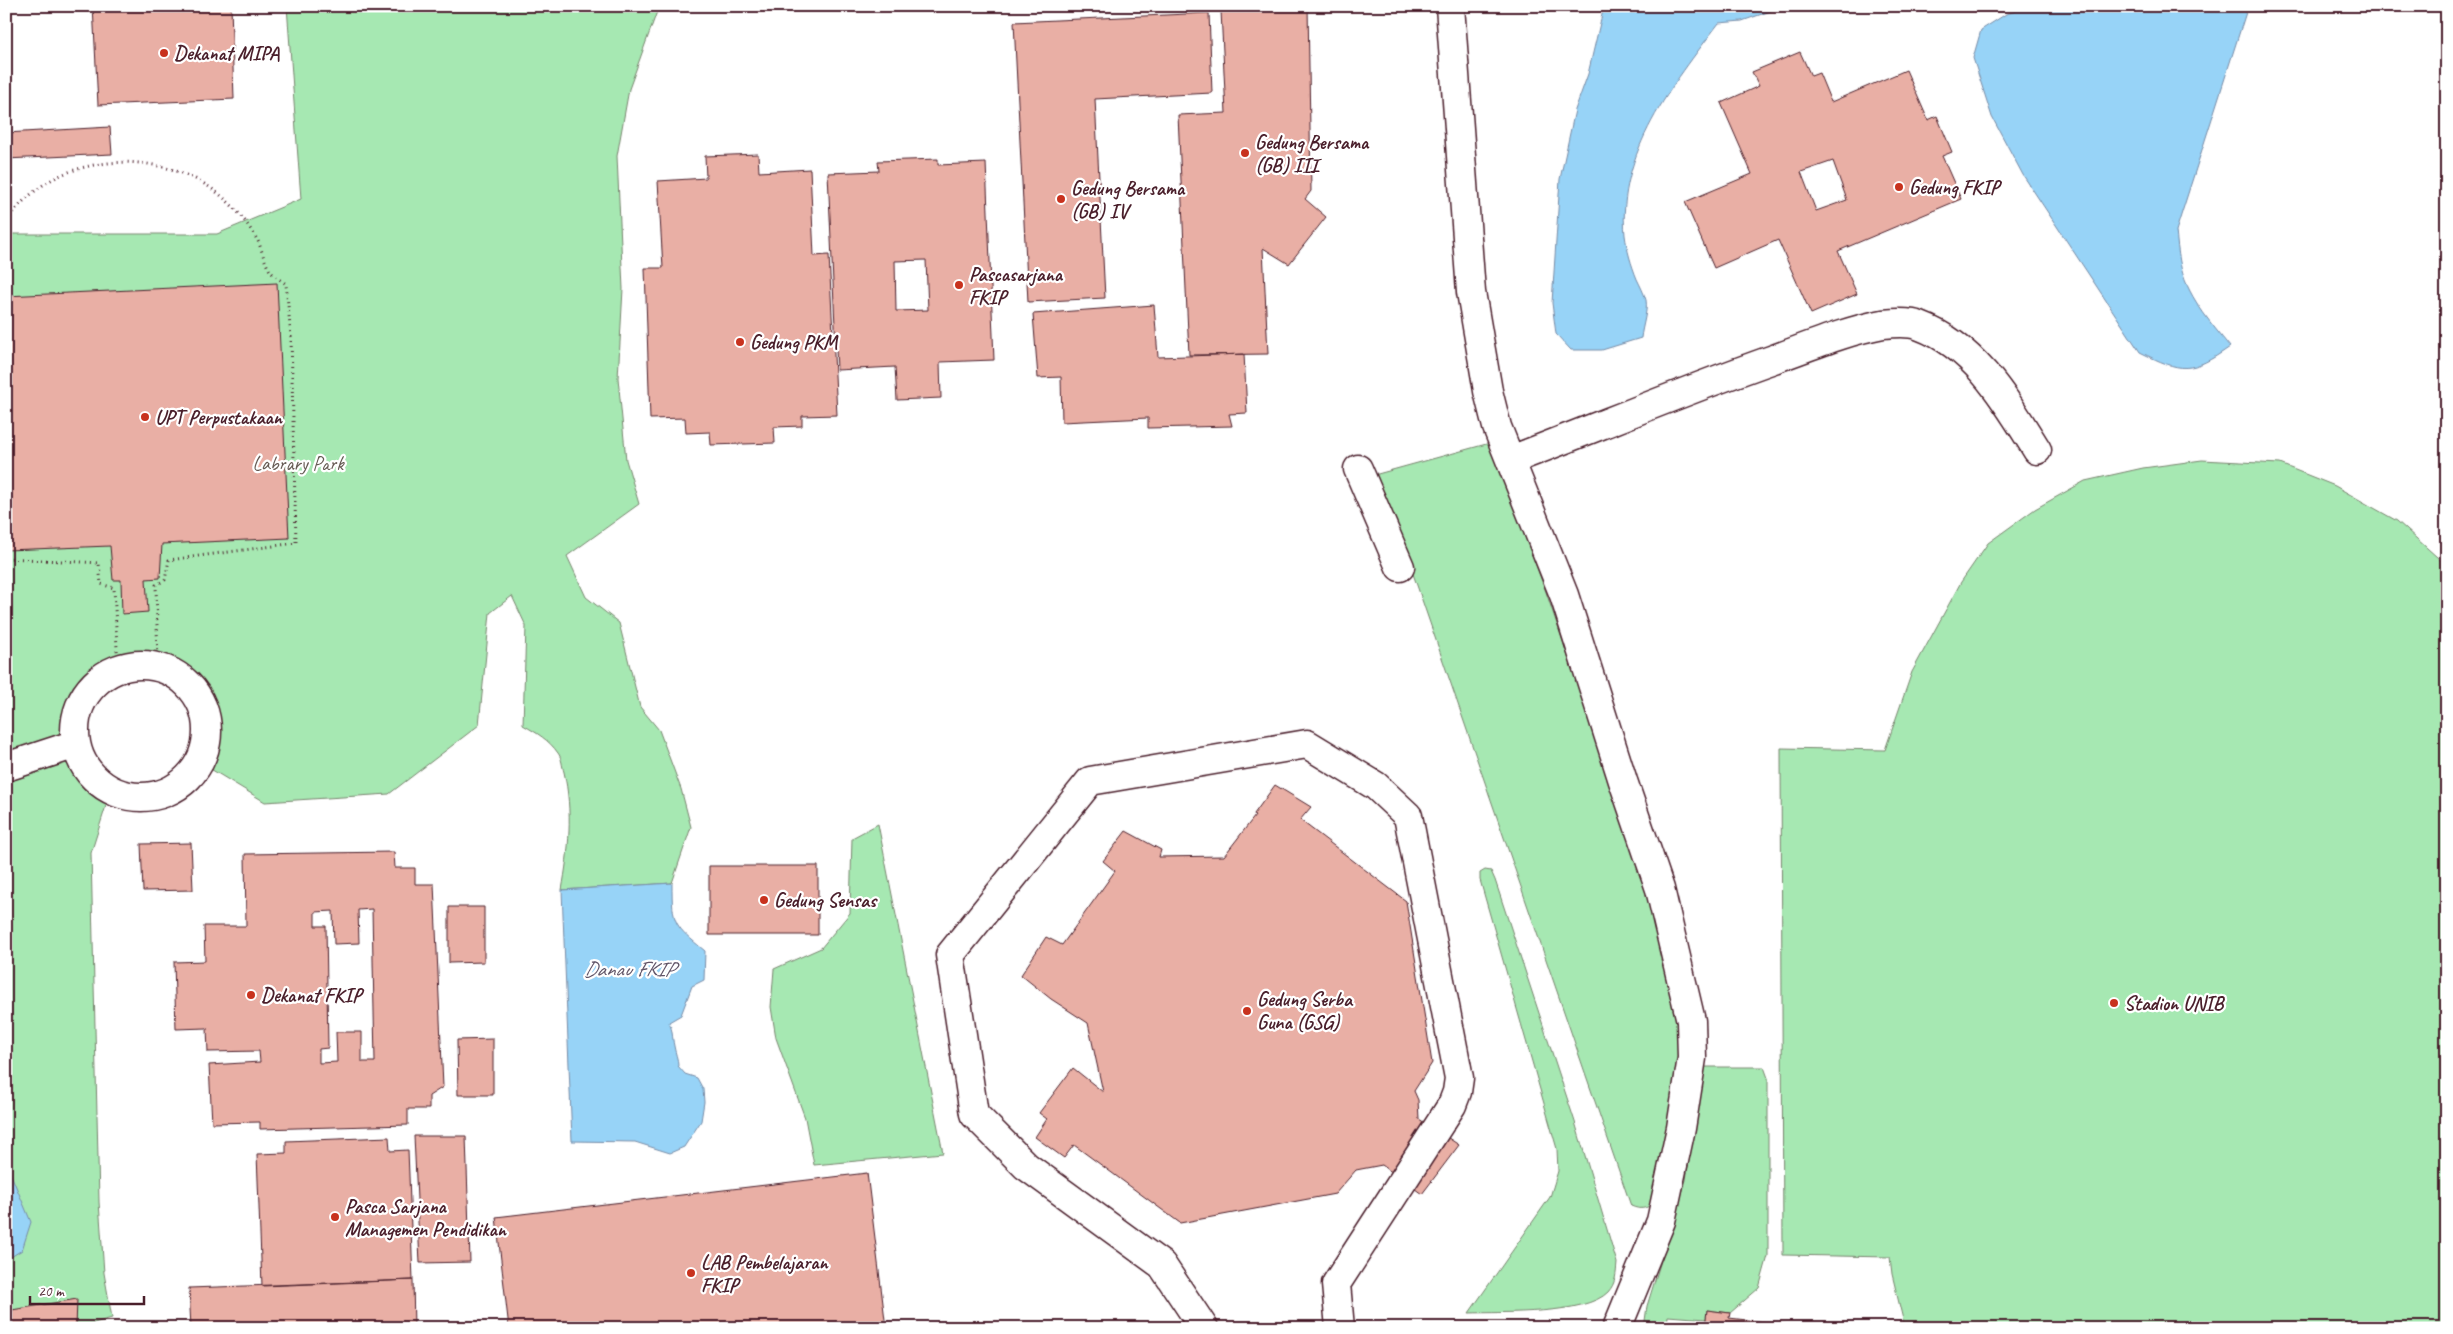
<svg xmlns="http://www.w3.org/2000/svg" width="2453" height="1334" viewBox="0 0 2453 1334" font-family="Caveat,sans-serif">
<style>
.green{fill:#a6e8b2;stroke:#78846e}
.water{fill:#97d3f7;stroke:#788ba5}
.building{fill:#e9afa5;stroke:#4a1f2b;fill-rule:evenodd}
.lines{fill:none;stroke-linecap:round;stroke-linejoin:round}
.minor-casing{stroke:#4a1f2b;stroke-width:31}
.path{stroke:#4a1f2b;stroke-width:3;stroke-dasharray:1 4;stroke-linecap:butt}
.minor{stroke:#fff;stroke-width:28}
.poi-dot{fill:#c8321e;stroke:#fff;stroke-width:2}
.labels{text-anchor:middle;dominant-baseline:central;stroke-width:4.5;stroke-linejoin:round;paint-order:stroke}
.poi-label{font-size:20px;font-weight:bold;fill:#4a1f2b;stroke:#fff;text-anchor:start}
.park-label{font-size:20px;fill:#665b54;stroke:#fff}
.water-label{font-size:21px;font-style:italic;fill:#615568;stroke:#fff}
</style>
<rect width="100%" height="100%" fill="#fff"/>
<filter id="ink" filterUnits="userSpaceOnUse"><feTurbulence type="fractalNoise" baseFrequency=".02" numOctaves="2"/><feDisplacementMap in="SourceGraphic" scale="10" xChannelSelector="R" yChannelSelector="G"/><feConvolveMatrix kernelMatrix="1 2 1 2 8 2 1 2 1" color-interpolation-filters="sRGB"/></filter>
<g filter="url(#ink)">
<path class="green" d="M287,6H659L629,89L617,156L623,289L618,378L626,460L639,504L567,556L586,597L619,623L640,707L659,730L681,789L691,827L672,883L562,890C569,851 573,811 564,772C562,766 562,758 558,753C549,740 537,733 523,725L526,626L512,596L490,613L479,725L389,794L265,802L199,762C244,650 69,631 76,734C77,759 90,776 111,790L91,853L99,1202L104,1273L112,1318L76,1328H6V234H217L301,199Z
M1490,443L1546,592L1637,858L1680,1022L1681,1061L1654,1203C1646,1209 1640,1210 1631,1206L1410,565L1374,475Z
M2202,460L2280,464L2335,486L2397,521L2447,566V1328H1905L1892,1274L1890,1257L1783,1255L1781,748L1885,750L1912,672L1961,582L1988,543L2035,509L2085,481L2143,468Z
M878,824L943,1153L814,1165L805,1118L776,1038L771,1007L774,969L821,948L850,913L852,838Z
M1485,870L1491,871L1495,880L1575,1122L1617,1263C1616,1274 1616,1283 1608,1292C1586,1315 1502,1312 1469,1313L1550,1197L1558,1171L1557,1149L1480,880V873Z
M1702,1067H1764L1768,1078V1256L1759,1288L1730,1313L1707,1310L1706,1319L1668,1316L1667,1328H1644L1647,1306L1686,1180Z"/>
<path class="water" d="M1604,6H1785L1742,21L1719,23C1673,84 1617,153 1625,235C1627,250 1631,264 1637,279C1640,285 1644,293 1646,300C1648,311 1642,327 1641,338L1602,350H1571L1556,334L1552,303L1560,179L1575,110L1588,74Z
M2033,6H2248L2176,231C2177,241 2178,252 2180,262C2185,294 2211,323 2230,347C2191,374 2182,373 2140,352L2023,175L1992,117L1973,58L1981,30L2006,14Z
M672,883C672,925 674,925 705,951L704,980L692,986L681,1015L669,1022C673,1031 672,1037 674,1046C675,1053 678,1058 678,1066L685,1074L697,1078L703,1089L704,1102L701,1121L684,1147L670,1153L635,1142L572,1141L562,890Z
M6,1163L31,1222L22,1250L6,1260Z"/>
<path class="building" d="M93,6H231L234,99L98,105Z
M1308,6L1311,191L1305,199L1326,217L1289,264L1263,248L1268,354L1189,355L1178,115L1226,113L1221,11Z
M1209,13L1212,93L1095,99L1105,298L1028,302L1014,22Z
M1800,52L1811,76L1819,73L1831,102L1906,70L1928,120L1937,116L1952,152L1942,156L1961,199L1838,251L1857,294L1811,314L1778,240L1714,268L1685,202L1752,174L1721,103L1759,86L1752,72ZM1833,161L1847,200L1816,211L1801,172Z
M110,127L112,154L6,159V133Z
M758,154L759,172L810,169L814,256L829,255L837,415L802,416V426L774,427L775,443L711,445L710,432L686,433L685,418L650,419L645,268H663L658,181L706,178L705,156Z
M938,159V165L986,163L994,360L940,362L941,398L897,400L895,367L837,370L828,173L879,171L878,161ZM926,260L928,310L896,311L895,261Z
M277,283L289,538L162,544L160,578L146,579L148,612L122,614L121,580H113L110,546L6,550V296Z
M1154,305L1158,357L1244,354L1247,413L1229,414L1232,426L1148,428V418L1062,422L1061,377L1038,378L1033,314Z
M1275,785L1311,807L1300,820L1406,901L1432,1063L1414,1091L1418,1100L1419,1119L1459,1145L1422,1194L1382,1165L1356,1170L1335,1194L1180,1223L1074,1145L1064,1158L1035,1137L1047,1119L1039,1113L1073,1068L1103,1092L1088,1023L1051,999L1021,975L1046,937L1062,945L1115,871L1103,861L1126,831L1161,850L1159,857L1224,856L1255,816L1254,814Z
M191,843L193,890L143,891L141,844Z
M394,852L395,868H415V884H434L443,1087L429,1096V1109H408V1125L260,1129V1122L212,1123L209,1065L260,1062L259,1051L208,1052L207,1028L176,1029L174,962L205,961L204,926H246L245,854ZM372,909L375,1062H362V1032H336L337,1062L319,1063V1049L328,1048L326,926H315V912L333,911L334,944L359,943L358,910Z
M709,866H818V935H709Z
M449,907H484V962L449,963Z
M493,1039V1095H458L457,1040Z
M414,1136H466L470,1262L420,1263Z
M389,1137L390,1151L408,1150L413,1280L262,1286L257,1154L286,1153V1141Z
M867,1173L886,1328H509L496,1217Z
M413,1280L414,1328H191L189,1288Z
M77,1299L76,1328H6V1311Z
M1707,1310L1730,1313L1729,1318L1817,1328H1705Z"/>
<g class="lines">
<defs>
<path id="minor" d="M1450,6L1471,292L1488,391L1497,427L1564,595L1623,781L1660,889L1691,1021L1692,1058L1681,1128L1661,1221L1617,1328
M1511,460C1598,427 1683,391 1771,360C1808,347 1845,331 1883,324C1893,323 1911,322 1920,326C1976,347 2007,402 2037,450
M1358,469L1400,567
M75 731a66 66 0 1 1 132 0a66 66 0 1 1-132 0Z
M6,767L76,744
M1204,1328L1162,1265L1026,1166L974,1114L950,955L1090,781L1307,744L1376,786L1408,816L1459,1078L1457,1092L1452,1105L1336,1284L1340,1328"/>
</defs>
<use href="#minor" class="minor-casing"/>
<path class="path" d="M6,220C21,202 40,184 61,175C122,149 199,163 241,216C247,223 253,233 258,241C262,250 264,261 269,269C272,275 281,280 286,284L291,337L296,543L169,560L165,580L156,585L158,667
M6,558L99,563L101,584L114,588L118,669"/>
<use href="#minor" class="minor"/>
</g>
</g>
<g class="poi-dot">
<circle cx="164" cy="53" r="5"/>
<circle cx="1245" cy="153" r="5"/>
<circle cx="1899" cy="187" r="5"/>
<circle cx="1061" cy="199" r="5"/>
<circle cx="959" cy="285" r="5"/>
<circle cx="740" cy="342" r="5"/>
<circle cx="145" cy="417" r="5"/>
<circle cx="764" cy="900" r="5"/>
<circle cx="251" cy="995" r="5"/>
<circle cx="2114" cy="1003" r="5"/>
<circle cx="1247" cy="1011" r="5"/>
<circle cx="335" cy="1217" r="5"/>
<circle cx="691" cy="1273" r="5"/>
</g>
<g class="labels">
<g class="poi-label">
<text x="174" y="53">Dekanat MIPA</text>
<text x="1255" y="142">Gedung Bersama<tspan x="1255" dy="23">(GB) III</tspan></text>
<text x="1909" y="187">Gedung FKIP</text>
<text x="1071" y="188">Gedung Bersama<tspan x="1071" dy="23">(GB) IV</tspan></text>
<text x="969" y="274">Pascasarjana<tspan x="969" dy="23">FKIP</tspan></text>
<text x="750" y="342">Gedung PKM</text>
<text x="155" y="417">UPT Perpustakaan</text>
<text x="774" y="900">Gedung Sensas</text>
<text x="261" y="995">Dekanat FKIP</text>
<text x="1257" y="999">Gedung Serba<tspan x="1257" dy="23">Guna (GSG)</tspan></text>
<text x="2124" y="1003">Stadion UNIB</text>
<text x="345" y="1206">Pasca Sarjana<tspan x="345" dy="23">Managemen Pendidikan</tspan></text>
<text x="701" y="1262">LAB Pembelajaran<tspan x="701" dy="23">FKIP</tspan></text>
</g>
<g class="park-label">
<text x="298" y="463">Labrary Park</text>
</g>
<g class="water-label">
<text x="629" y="969">Danau FKIP</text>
</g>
</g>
<rect width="2453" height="1334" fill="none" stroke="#fff" stroke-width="25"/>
<rect x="12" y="12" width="2428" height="1309" fill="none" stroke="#4a1f2b" stroke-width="2" filter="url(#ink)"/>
<path d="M30 1296v8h114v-8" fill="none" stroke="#4a1f2b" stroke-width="2.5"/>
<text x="38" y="1296" font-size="15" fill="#4a1f2b" stroke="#ffffff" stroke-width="4" paint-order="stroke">20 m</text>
</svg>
